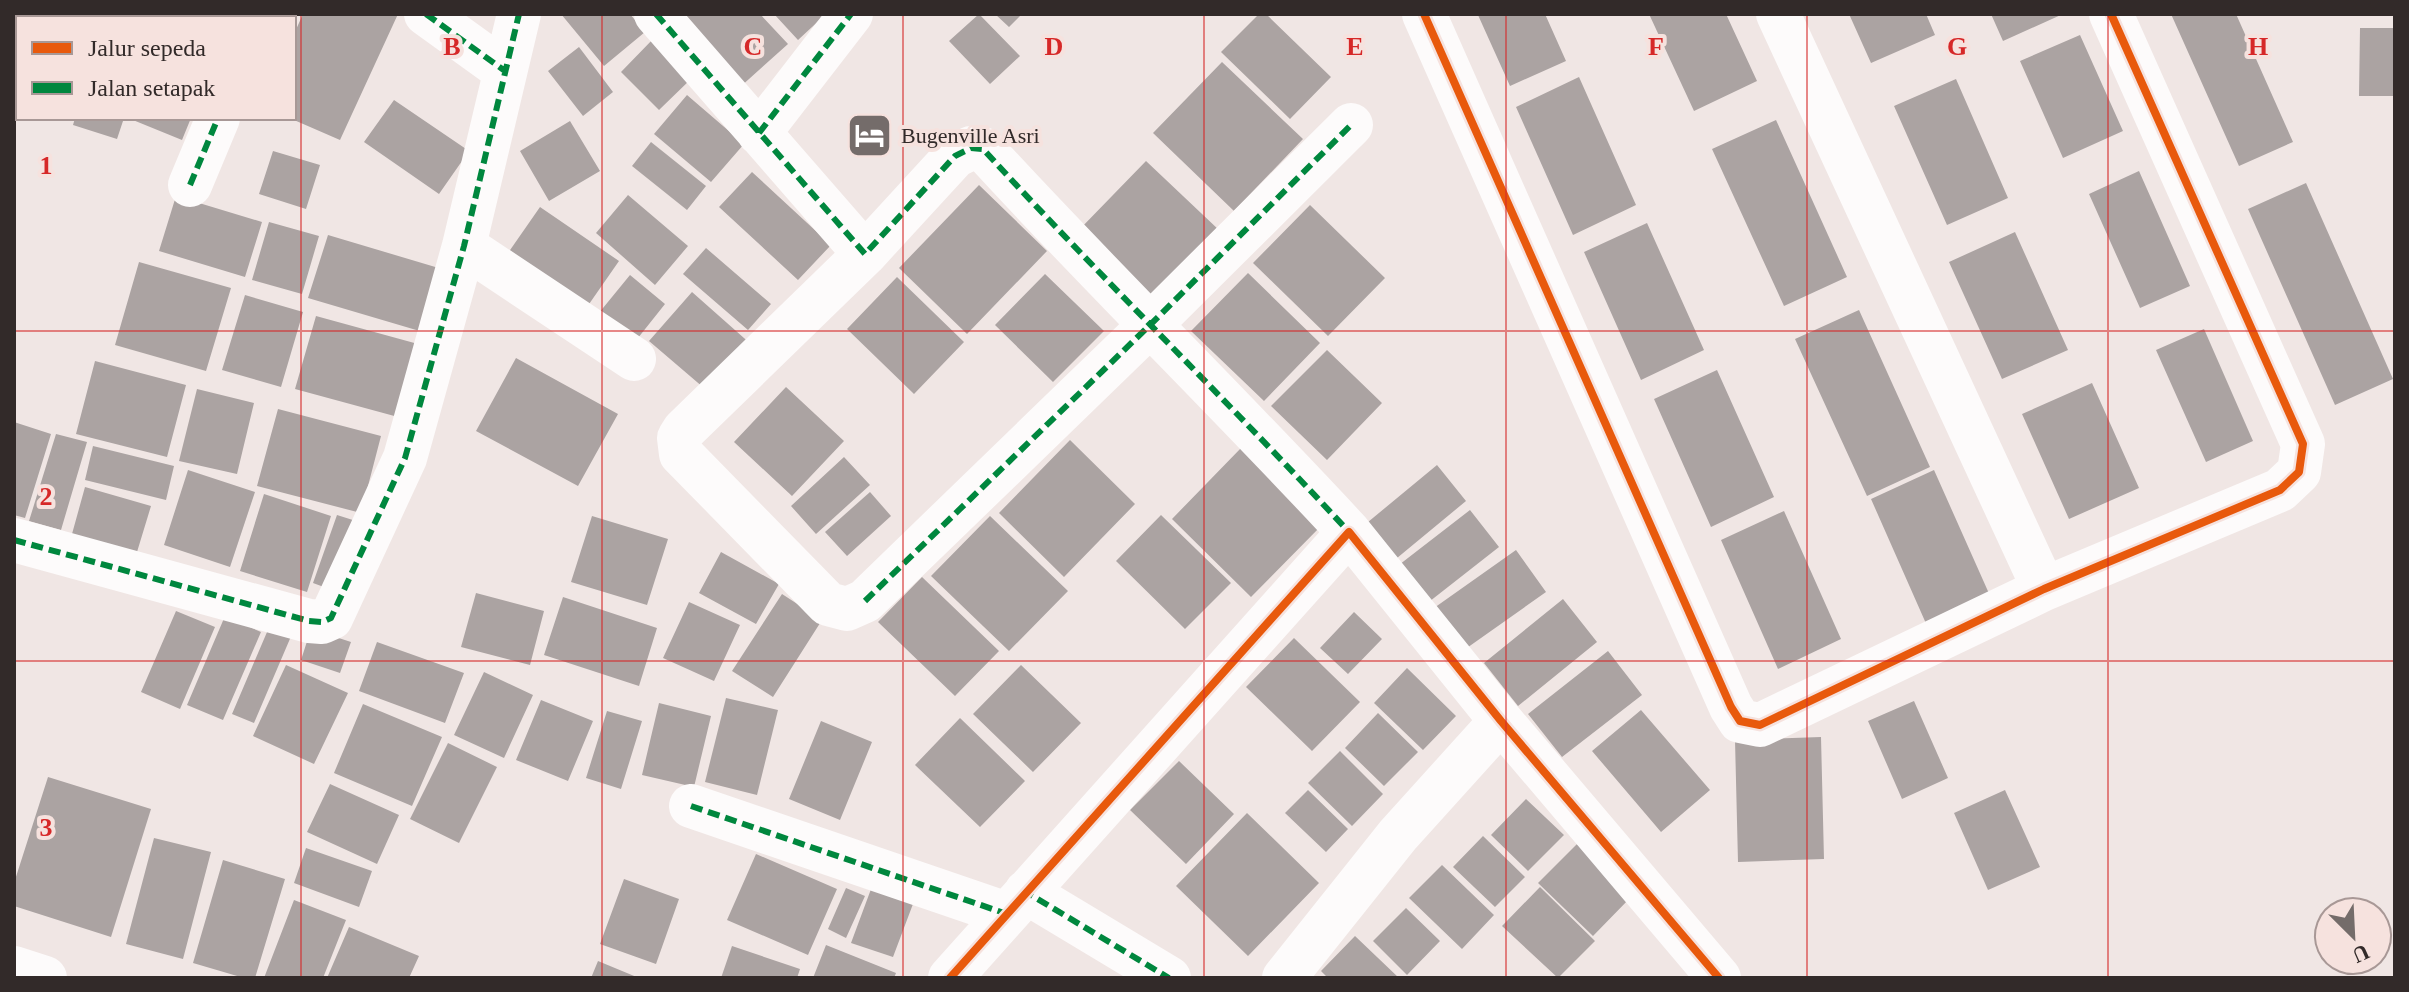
<svg xmlns="http://www.w3.org/2000/svg" width="2409" height="992" viewBox="0 0 2409 992" font-family="'Times New Roman',serif">
<style>
.building{fill:#aba3a2}
.lines{fill:none;stroke-linecap:round;stroke-linejoin:round}
.minor{stroke:#fdfbfb;stroke-width:44}
.quiet{stroke:#00873e;stroke-width:6;stroke-dasharray:12 6;stroke-linecap:butt}
.cycleway-casing{stroke:#f6e2de;stroke-width:13}
.cycleway{stroke:#e8590c;stroke-width:8}
.grid{fill:none;stroke:#d62828;stroke-width:2;stroke-opacity:0.55}
.labels{text-anchor:middle;dominant-baseline:central;stroke-width:8;stroke-linejoin:round;paint-order:stroke}
.poi-label{font-size:22px;fill:#322a29;stroke:#f6e2de;text-anchor:start}
.grid-label{font-size:26px;text-anchor:middle;font-weight:bold;fill:#d62828;stroke:#f6e2de;stroke-width:8;stroke-linejoin:round;paint-order:stroke}
</style>
<rect width="100%" height="100%" fill="#f0e6e4"/>
<path class="building" d="M43,14H136L146,18H42Z
M163,14H189L187,18H173Z
M303,14H398L340,140L294,120V34Z
M561,14H630L645,32L604,66Z
M678,14H760L788,44L739,88Z
M774,14H826L798,40Z
M979,14L1020,56L990,84L949,41Z
M995,14H1022L1009,27Z
M1259,14H1266L1331,77L1290,119L1221,52Z
M1481,14H1545L1566,61L1510,86L1478,15Z
M1649,14H1726L1757,81L1694,111Z
M1849,14H1926L1935,35L1871,63Z
M1991,14H2063L2003,41Z
M2171,14H2236L2293,142L2239,166Z
M2360,28H2395V96H2359Z
M2080,35L2123,131L2063,158L2020,61Z
M654,38L693,77L659,110L621,72Z
M579,47L613,92L583,116L548,71Z
M1222,62L1303,139L1234,211L1153,133Z
M1579,77L1636,205L1573,235L1516,107Z
M1956,79L2008,198L1947,225L1894,106Z
M687,95L744,144L711,182L654,134Z
M394,100L469,151L439,194L364,142Z
M75,118H124L117,139L73,125Z
M128,118H191L182,140Z
M1776,120L1847,277L1784,306L1712,149Z
M570,121L600,171L549,201L520,151Z
M651,142L706,186L687,210L632,166Z
M273,151L320,165L306,209L259,194Z
M1146,161L1220,231L1151,302L1078,231Z
M2139,171L2190,286L2140,308L2089,194Z
M752,172L831,245L798,280L719,207Z
M2306,183L2393,379L2335,405L2248,209Z
M979,185L1047,251L967,334L899,268Z
M628,195L688,246L655,285L596,233Z
M176,196L262,222L245,277L159,251Z
M1310,205L1385,278L1328,336L1253,263Z
M540,207L619,261L587,307L508,253Z
M269,222L319,236L302,294L252,280Z
M1647,223L1704,350L1641,380L1584,252Z
M2015,232L2068,350L2002,379L1949,262Z
M328,235L442,269L423,332L308,298Z
M706,248L771,304L748,330L683,274Z
M139,262L231,288L206,371L115,345Z
M1248,273L1320,343L1264,401L1191,331Z
M1045,274L1104,331L1053,382L995,325Z
M630,275L665,304L630,348L594,319Z
M897,277L964,342L914,394L847,329Z
M692,292L753,346L711,394L649,341Z
M245,295L303,312L281,387L222,370Z
M1859,310L1930,467L1867,496L1795,339Z
M316,316L418,344L398,417L295,389Z
M2204,329L2253,441L2206,462L2156,350Z
M1327,350L1382,403L1327,460L1271,406Z
M516,358L618,414L578,486L476,431Z
M95,361L186,385L167,457L76,434Z
M1717,370L1774,497L1711,527L1654,399Z
M2092,383L2139,488L2069,519L2022,414Z
M786,387L844,441L792,496L734,442Z
M197,389L254,403L237,474L179,461Z
M278,409L381,436L361,513L257,486Z
M14,422L51,434L25,518L14,515Z
M56,434L87,442L61,530L29,521Z
M1070,440L1135,504L1064,577L999,513Z
M93,446L174,466L166,500L85,480Z
M1241,448L1321,526L1251,597L1172,519Z
M844,457L870,485L816,534L791,506Z
M1437,465L1466,501L1391,563L1362,527Z
M188,470L255,492L230,567L164,545Z
M1934,470L1991,598L1928,628L1871,499Z
M85,487L151,506L137,552L72,534Z
M870,492L891,516L847,556L825,532Z
M264,494L331,516L307,592L240,571Z
M1470,510L1499,547L1425,605L1395,568Z
M1784,511L1841,639L1778,669L1721,540Z
M337,515L356,521L332,590L313,583Z
M1161,515L1231,583L1185,629L1116,561Z
M592,516L668,539L647,605L571,582Z
M990,516L1068,591L1009,651L931,576Z
M1516,550L1546,592L1464,650L1434,608Z
M721,552L779,584L756,624L699,593Z
M922,577L999,651L955,696L878,622Z
M476,593L544,611L530,665L461,647Z
M782,594L822,620L773,697L732,671Z
M563,597L657,628L639,686L544,655Z
M1563,599L1597,642L1518,706L1484,663Z
M689,602L740,625L714,681L663,658Z
M176,611L215,627L180,709L141,692Z
M1354,612L1382,639L1348,674L1320,648Z
M225,616L261,632L223,720L187,705Z
M273,618L295,627L254,723L232,714Z
M311,629L351,642L340,673L301,660Z
M1294,638L1360,702L1312,751L1246,687Z
M377,642L464,673L445,723L359,691Z
M1608,651L1642,695L1562,757L1528,714Z
M286,665L348,693L314,764L253,736Z
M1021,665L1081,723L1033,772L973,714Z
M1407,668L1456,716L1423,750L1374,703Z
M484,672L533,695L504,758L454,735Z
M726,698L778,710L757,795L705,782Z
M541,700L593,721L568,781L516,760Z
M1914,701L1948,778L1902,799L1868,721Z
M659,703L711,716L694,787L642,775Z
M363,704L442,737L412,806L334,773Z
M1641,710L1710,790L1661,832L1592,751Z
M607,711L642,721L621,789L586,778Z
M1378,713L1418,752L1384,786L1345,748Z
M960,718L1025,781L980,827L915,765Z
M821,721L872,742L840,820L789,799Z
M1821,737L1824,859L1738,862L1735,740Z
M448,743L497,767L459,843L410,819Z
M1340,751L1383,794L1352,826L1308,783Z
M1179,761L1234,814L1186,864L1130,810Z
M48,777L151,809L111,937L14,906V883Z
M330,784L399,815L377,864L307,832Z
M1308,790L1348,829L1326,852L1285,813Z
M2005,790L2040,867L1988,890L1954,813Z
M1526,799L1564,835L1528,871L1491,835Z
M1247,813L1319,883L1248,956L1176,886Z
M1483,836L1525,877L1495,907L1453,867Z
M154,838L211,852L183,959L126,944Z
M1577,844L1631,897L1593,936L1538,883Z
M306,848L372,871L359,907L294,883Z
M756,854L837,889L808,955L727,920Z
M223,860L285,879L255,978H244L193,963Z
M1442,865L1494,915L1462,949L1409,898Z
M624,879L679,899L656,964L600,944Z
M874,881L916,896L893,957L851,943Z
M1540,887L1595,941L1558,978L1502,926Z
M846,888L865,896L846,938L828,929Z
M294,900L346,920L323,978H264Z
M1406,908L1440,941L1407,975L1373,941Z
M349,927L419,956L409,978H327Z
M1355,936L1399,978H1328L1321,971Z
M826,945L896,973L894,978H813Z
M732,946L800,969L797,978H721Z
M598,961L639,978H591Z"/>
<g class="lines">
<path class="minor" d="M426,14L505,71
M656,14L865,254L955,156L971,148L983,149C1102,279 1229,402 1349,532
M1424,14L1731,707L1740,721L1760,725L2044,589L2280,490L2299,472L2303,444L2111,14
M1778,14L2044,589
M260,18L262,14
M759,133L851,14
M190,185L218,118
M464,246L634,359
M865,254L684,430L679,438L681,454L828,604L847,609L865,601L1151,324L1351,125
M14,540L309,621L322,622L331,618L405,458L464,246L519,14
M691,806L1007,914
M1026,892L1169,978
M14,968L45,978
M950,978L1349,532L1501,721L1719,978
M1284,978L1398,835L1501,721"/>
<path class="quiet" d="M426,14L505,71
M656,14L865,254L955,156L971,148L983,149C1102,279 1229,402 1349,532
M260,18L262,14
M759,133L851,14
M190,185L218,118
M14,540L309,621L322,622L331,618L405,458L464,246L519,14
M865,601L1151,324L1351,125
M691,806L1007,914
M1029,889L1026,892L1169,978"/>
<defs>
<path id="cycleway" d="M1424,14L1731,707L1740,721L1760,725L2044,589L2280,490L2299,472L2303,444L2111,14
M950,978L1349,532L1501,721L1719,978"/>
</defs>
<use href="#cycleway" class="cycleway-casing"/>
<use href="#cycleway" class="cycleway"/>
</g>
<path class="grid" d="M301,14V978M602,14V978M903,14V978M1204,14V978M1506,14V978M1807,14V978M2108,14V978M14,331H2395M14,661H2395"/>
<defs>
<symbol id="hotel-square" viewBox="-11 -11 22 22"><rect x="-9" y="-9" width="18" height="18" rx="4" fill="#746c6a" stroke="#f6e2de"/><path d="M-6-4.5h1.5V1H6V5H4.5V3h-9V5H-6ZM-4 0a1.8 1.8 0 1 1 3.6 0ZM.5 0V-2.5h3Q6-2.5 6 0Z" fill="#fff"/></symbol>
</defs>
<g fill-rule="evenodd">
<use href="#hotel-square" x="844" y="110" width="51" height="51"/>
</g>
<g class="labels">
<g class="poi-label">
<text x="901" y="135">Bugenville Asri</text>
</g>
</g>
<g class="grid-label">
<text x="452" y="55">B</text>
<text x="753" y="55">C</text>
<text x="1054" y="55">D</text>
<text x="1355" y="55">E</text>
<text x="1656" y="55">F</text>
<text x="1957" y="55">G</text>
<text x="2258" y="55">H</text>
<text x="46" y="174">1</text>
<text x="46" y="505">2</text>
<text x="46" y="836">3</text>
</g>
<rect width="2409" height="992" fill="none" stroke="#322a29" stroke-width="32"/>
<rect x="16" y="16" width="280" height="104" fill="#f6e2de" stroke="#a89896" stroke-width="2"/>
<rect x="32" y="42" width="40" height="12" fill="#e8590c" stroke="#a89896" stroke-width="2"/>
<text x="88" y="56" font-size="24" fill="#322a29">Jalur sepeda</text>
<rect x="32" y="82" width="40" height="12" fill="#00873e" stroke="#a89896" stroke-width="2"/>
<text x="88" y="96" font-size="24" fill="#322a29">Jalan setapak</text>
<g transform="translate(2353 936) rotate(156)"><circle r="38" fill="#f6e2de" stroke="#a89896" stroke-width="2"/>
<path d="M0-6L14 30L0 20L-14 30Z" fill="#746c6a"/>
<text y="-12" font-size="22" font-weight="bold" text-anchor="middle" fill="#322a29">U</text>
</g>
</svg>
